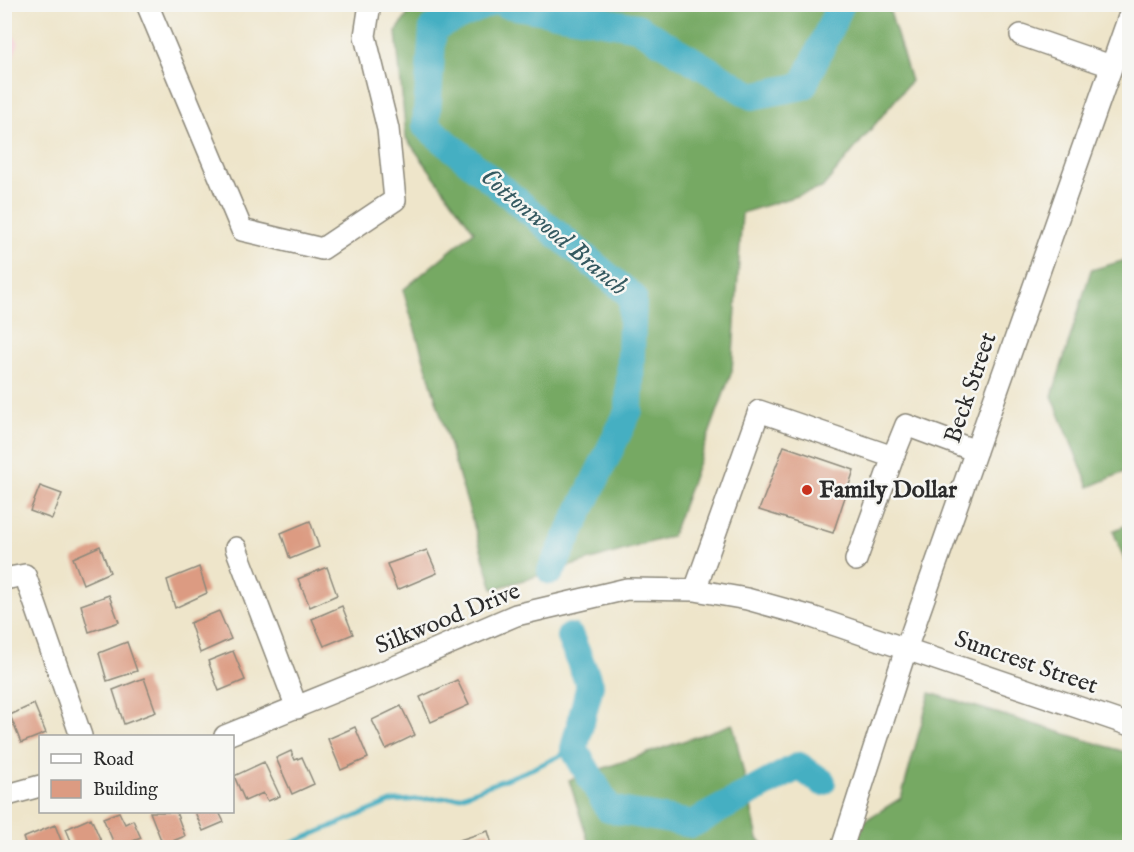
<svg xmlns="http://www.w3.org/2000/svg" width="1134" height="852" viewBox="0 0 1134 852" font-family="'IM FELL English',serif">
<style>
.built{fill:#f6cfd7}
.forest{fill:#76a964;stroke:#506a48;stroke-width:1.5}
.lines{fill:none;stroke-linecap:round;stroke-linejoin:round}
.stream{stroke:#44afc2;stroke-width:4.5}
.river{stroke:#44afc2;stroke-width:28}
.building{fill:#dc9b82}
.minor-casing{stroke:#8c887a;stroke-width:24}
.minor{stroke:#fff;stroke-width:21}
.poi-dot{fill:#c8321e;stroke:#f6f6f2;stroke-width:2}
.labels{text-anchor:middle;dominant-baseline:central;stroke-width:5;stroke-linejoin:round;paint-order:stroke}
.street-label{font-size:24px;fill:#2b2b2b;stroke:#f6f6f2}
.poi-label{font-size:24px;font-weight:bold;fill:#2b2b2b;stroke:#f6f6f2;text-anchor:start}
.water-label{font-size:26px;font-style:italic;fill:#345960;stroke:#f6f6f2}
</style>
<rect width="100%" height="100%" fill="#f6f6f2"/>
<filter id="ink" filterUnits="userSpaceOnUse"><feTurbulence type="fractalNoise" baseFrequency=".0167" numOctaves="2"/><feDisplacementMap in="SourceGraphic" scale="12" xChannelSelector="R" yChannelSelector="G"/><feConvolveMatrix kernelMatrix="1 2 1 2 8 2 1 2 1" color-interpolation-filters="sRGB"/></filter>
<filter id="wash" filterUnits="userSpaceOnUse"><feTurbulence type="fractalNoise" baseFrequency=".008" numOctaves="4" result="noise"/><feDisplacementMap in="SourceGraphic" scale="24" xChannelSelector="R" yChannelSelector="G"/><feGaussianBlur stdDeviation="1.35" result="paint"/><feColorMatrix in="noise" values="0 0 0 0 0 0 0 0 0 0 0 0 0 0 0 0 0 1.4 0 .05"/><feComposite in="paint" operator="in"/></filter>
<g filter="url(#wash)">
<rect width="100%" height="100%" fill="#eee5ca"/>
<path class="built" d="M5,25L19,42L5,81Z"/>
<path class="forest" d="M414,5H888L911,81L822,188L742,213L732,371L672,536L493,589L403,290L474,231L406,138L396,32Z
M1129,259V470L1089,487L1052,396L1091,270Z
M1129,524V571L1113,531Z
M930,693L1129,753V847L821,848L901,798Z
M733,724L758,839L767,847H590L569,780Z"/>
<g class="lines">
<path class="stream" d="M280,848L393,801L459,797L532,769L574,749"/>
<path class="river" d="M487,4L433,28L426,126L633,297L629,410L551,571
M504,4L637,27L752,96L803,86L841,4
M570,637L590,685L574,749L609,809L692,824L799,766L822,782"/>
</g>
<g id="blocks">
<path class="building" d="M784,446L854,470L833,533L759,510Z
M40,486L62,494L52,519L30,511Z
M310,521L319,547L290,559L281,533Z
M100,546L110,572L83,584L73,558Z
M427,550L437,573L397,590L387,564Z
M199,567L207,593L175,608L167,580Z
M327,567L337,595L310,607L298,579Z
M109,595L119,622L89,632L81,605Z
M342,606L353,634L324,646L312,619Z
M219,611L231,639L200,653L190,623Z
M127,642L137,671L107,681L99,653Z
M233,651L245,680L219,691L208,661Z
M144,678L156,712L124,724L113,690Z
M457,680L469,705L431,722L420,697Z
M34,704L46,733L21,743L10,715Z
M401,706L415,735L386,749L372,720Z
M355,727L368,758L341,770L328,739Z
M291,751L295,760L302,757L314,784L292,794L276,758Z
M264,762L280,796L268,801L263,793L245,801L234,776Z
M119,812L125,824L133,820L141,838L133,841L136,848H116L103,818Z
M150,812H176L185,836L163,845Z
M195,812H219L224,822L203,831Z
M91,818L104,848H74L66,829Z
M55,825L64,848H27L23,838Z
M488,831L493,848H451L450,843Z"/>
</g>
</g>
<g filter="url(#ink)">
<use href="#blocks" fill-opacity="0" stroke="#8c887a" stroke-width="1.5"/>
<g class="lines">
<defs>
<path id="minor" d="M147,4L242,230L322,249L395,200L388,129L365,36L370,4
M1021,35L1111,66
M236,548L297,708
M856,560L893,457
M4,579L25,575L81,736
M695,590L759,411L893,457L906,425L976,451
M225,736L397,666L516,615L627,589L695,590L747,599L812,617L1130,725
M4,796L40,786
M842,848L906,649L1130,14"/>
</defs>
<use href="#minor" class="minor-casing"/>
<use href="#minor" class="minor"/>
</g>
</g>
<circle class="poi-dot" cx="807" cy="490" r="6"/>
<g class="labels">
<g class="street-label">
<text transform="translate(971 388) rotate(-71)">Beck Street</text>
<text transform="translate(448 619) rotate(-22)">Silkwood Drive</text>
<text transform="translate(1026 663) rotate(19)">Suncrest Street</text>
</g>
<g class="poi-label">
<text x="819" y="490">Family Dollar</text>
</g>
<g class="water-label">
<text transform="translate(554 232) rotate(40)">Cottonwood Branch</text>
</g>
</g>
<rect width="1134" height="852" fill="none" stroke="#f6f6f2" stroke-width="24"/>
<rect x="39" y="735" width="195" height="78" fill="#f6f6f2" stroke="#a5a5a2" stroke-width="1.5"/>
<rect x="51" y="754" width="30" height="9" fill="#ffffff" stroke="#a5a5a2" stroke-width="1.5"/>
<text x="93" y="765" font-size="18" fill="#2b2b2b">Road</text>
<rect x="51" y="780" width="30" height="18" fill="#dc9b82" stroke="#a5a5a2" stroke-width="1.5"/>
<text x="93" y="795" font-size="18" fill="#2b2b2b">Building</text>
</svg>
